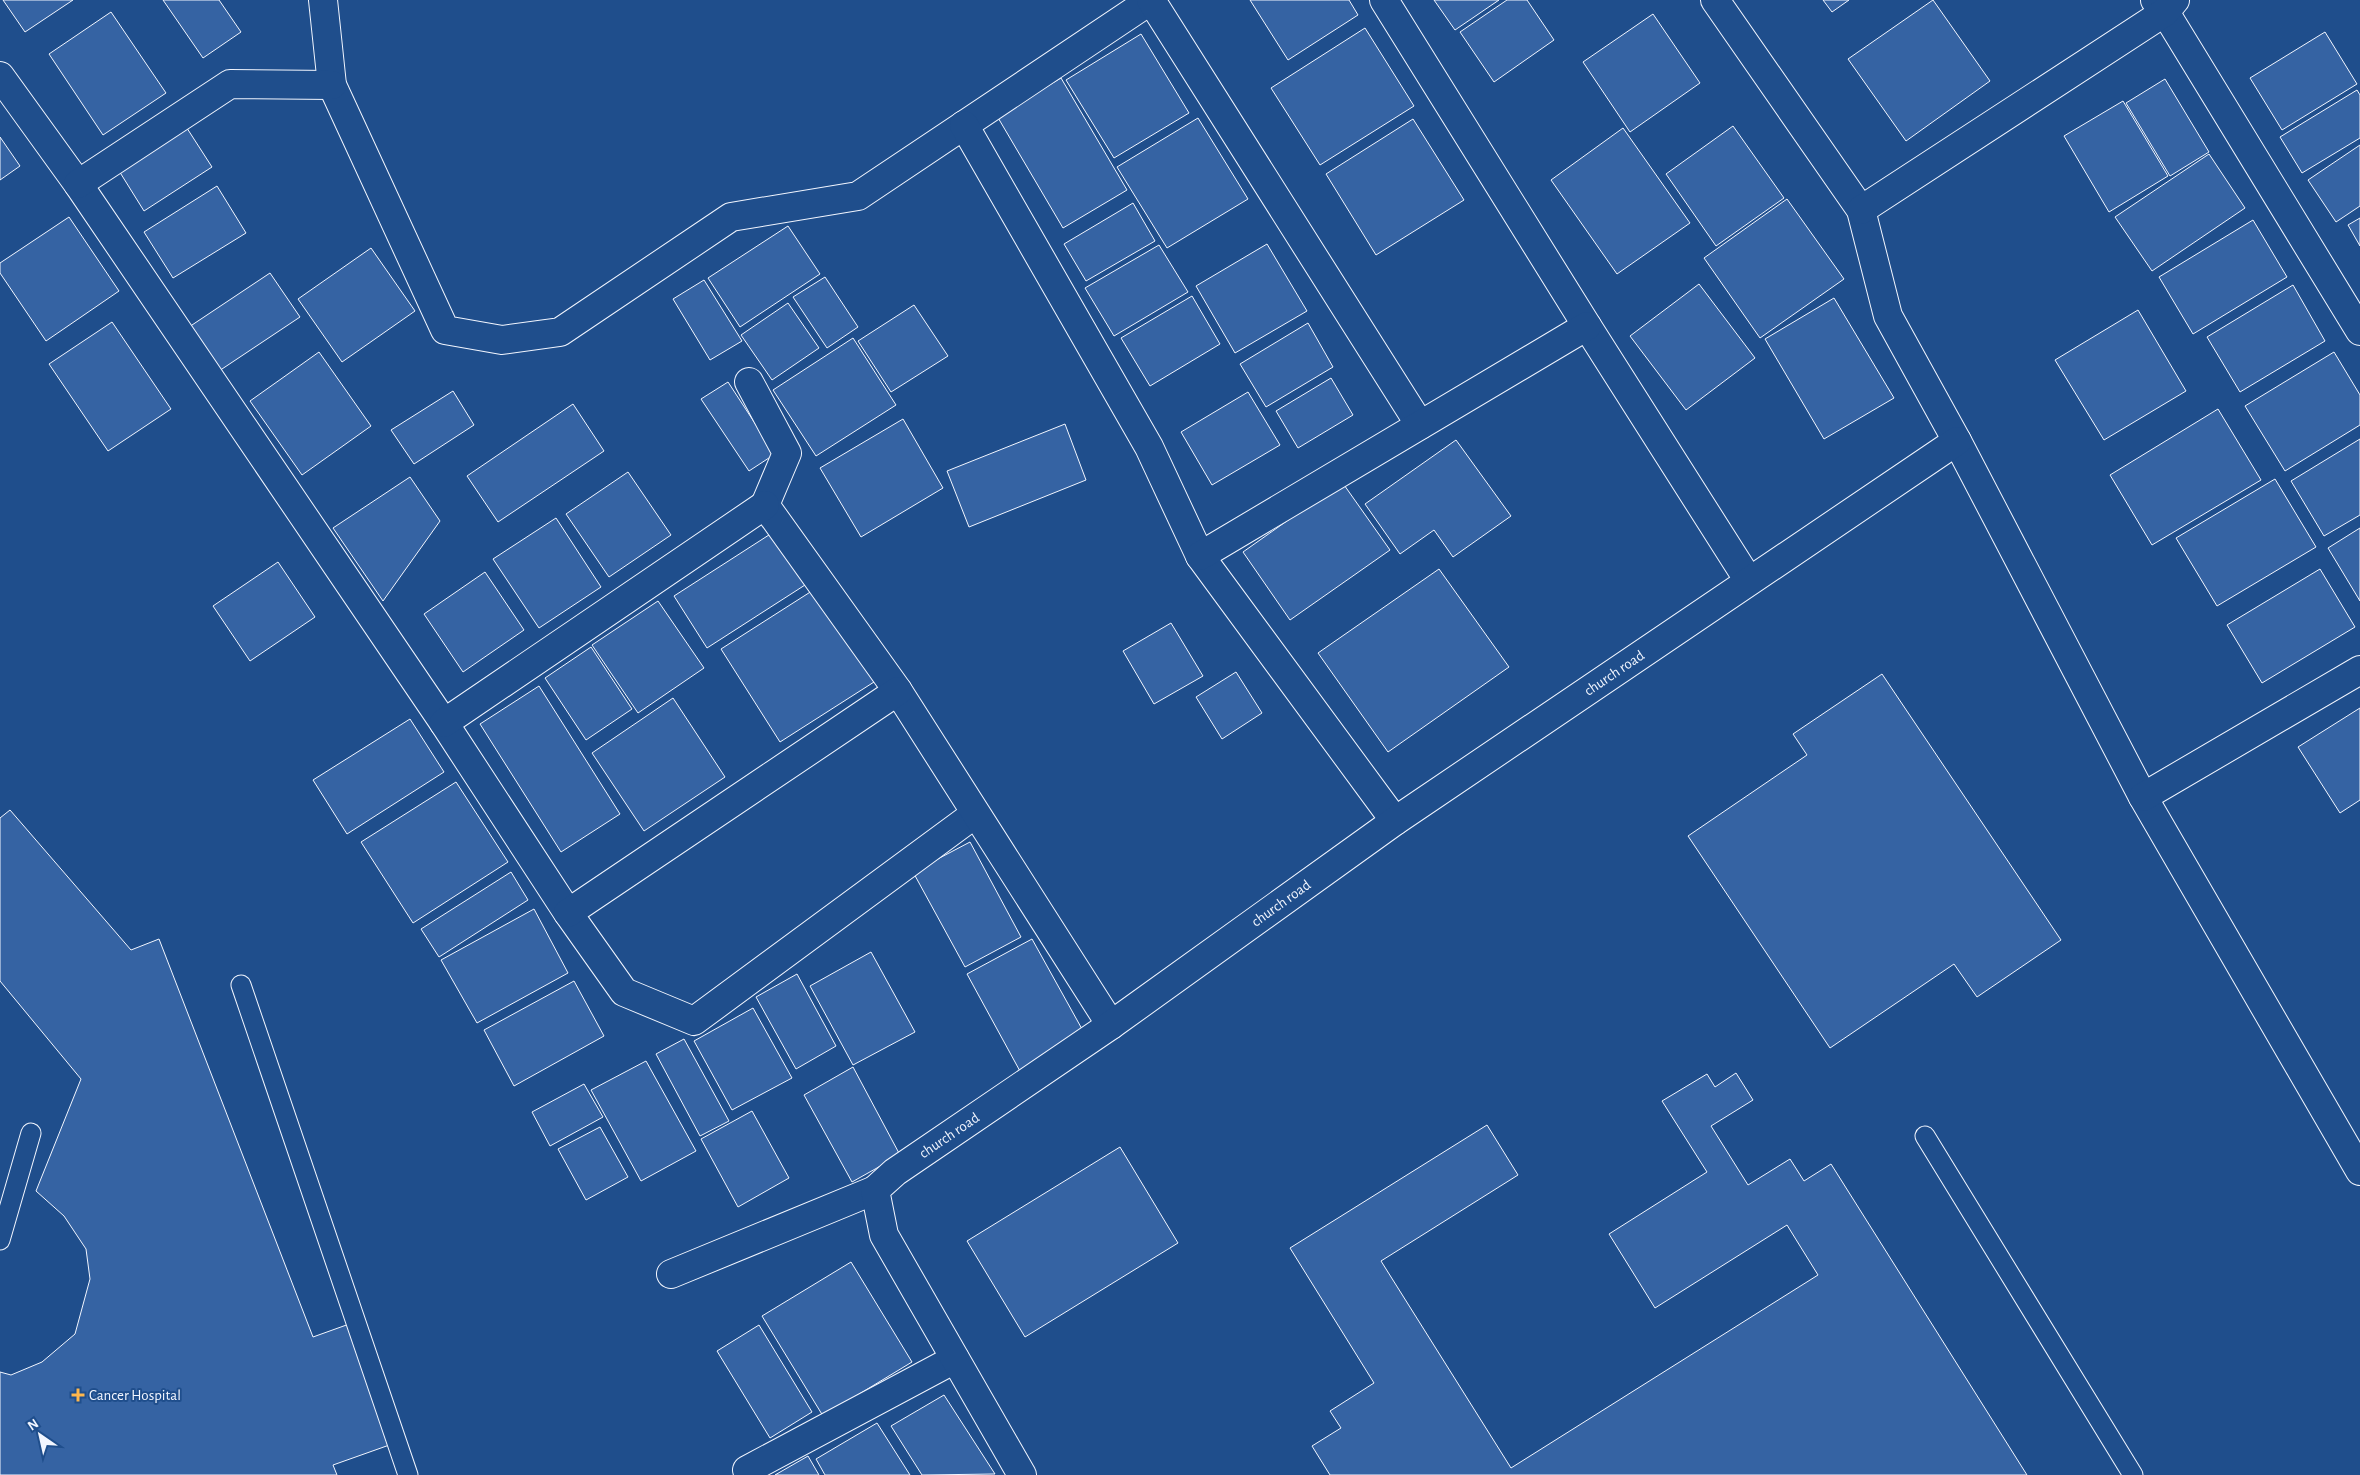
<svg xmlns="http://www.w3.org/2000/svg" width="2360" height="1475" viewBox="0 0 2360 1475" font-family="'Alegreya Sans',sans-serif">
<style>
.building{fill:#3563a3;stroke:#f2f6ff}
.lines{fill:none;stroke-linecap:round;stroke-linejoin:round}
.service-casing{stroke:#f2f6ff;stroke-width:21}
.minor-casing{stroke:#f2f6ff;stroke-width:30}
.service{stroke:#1f4e8c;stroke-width:19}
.minor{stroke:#1f4e8c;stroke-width:28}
.poi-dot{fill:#ffb74d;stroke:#1f4e8c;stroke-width:2}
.labels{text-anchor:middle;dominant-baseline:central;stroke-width:4;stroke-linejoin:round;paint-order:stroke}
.street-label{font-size:15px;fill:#f2f6ff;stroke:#1f4e8c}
.poi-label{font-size:15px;fill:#f2f6ff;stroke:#1f4e8c;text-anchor:start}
</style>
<rect width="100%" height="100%" fill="#1f4e8c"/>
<path class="building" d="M3,0H73L25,32Z
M163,0H219L241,32L203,58Z
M1250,0H1349L1358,15L1288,60Z
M1434,0H1499L1455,30Z
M1507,0H1527L1554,40L1494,82L1460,32Z
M1823,0H1849L1832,12Z
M1933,0L1990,81L1906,141L1848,59Z
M111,12L166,93L103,135L49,54Z
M1653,14L1700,83L1630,132L1583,62Z
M1365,28L1414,106L1320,165L1271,88Z
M2325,32L2357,84L2282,130L2250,78Z
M1141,34L1189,113L1114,158L1066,80Z
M1061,78L1127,190L1063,228L997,116Z
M2165,79L2209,152L2170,176L2126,103Z
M2357,90L2360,95V138L2302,173L2280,137Z
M2123,101L2168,176L2109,212L2064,136Z
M1198,118L1248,199L1167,248L1117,167Z
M1413,119L1464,200L1376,255L1326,174Z
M183,122L212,167L144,211L116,166Z
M1733,126L1784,198L1716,246L1666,174Z
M1623,128L1690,223L1617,274L1551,180Z
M0,137L20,166L0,180Z
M2360,145V206L2336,222L2308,180Z
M2209,154L2245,208L2152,271L2115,217Z
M217,186L246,233L173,278L144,232Z
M1787,199L1844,279L1760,338L1704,258Z
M1133,203L1155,241L1086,281L1064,244Z
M69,217L119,291L46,341L0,273V263Z
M2360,218V246L2348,225Z
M2253,220L2287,277L2193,334L2159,277Z
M788,226L820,274L740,327L708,278Z
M1267,244L1307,311L1235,353L1196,286Z
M1159,245L1188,292L1114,336L1085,288Z
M371,248L415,311L342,362L298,299Z
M270,273L300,317L219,371L189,327Z
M825,277L858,327L827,348L793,297Z
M704,280L742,341L710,360L673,299Z
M1699,284L1755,358L1686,410L1630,336Z
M2293,285L2325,341L2240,392L2207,337Z
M1192,296L1220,344L1150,386L1121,338Z
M1834,298L1894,398L1824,439L1765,339Z
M788,303L819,348L772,380L741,335Z
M914,305L948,356L891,392L858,341Z
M2138,310L2186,391L2104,440L2055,360Z
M112,322L171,409L108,451L49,364Z
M1308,323L1333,367L1266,407L1240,364Z
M853,338L896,405L816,456L773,390Z
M319,352L371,426L302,475L250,401Z
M2334,352L2360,395V425L2285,471L2245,406Z
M1331,378L1353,415L1298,448L1276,411Z
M728,382L775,454L749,471L701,399Z
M453,391L474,425L414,464L391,430Z
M1248,392L1280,445L1212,485L1181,432Z
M573,404L604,451L498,522L467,476Z
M2218,409L2261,480L2152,545L2110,475Z
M903,419L943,488L861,537L820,468Z
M1065,424L1086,480L969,527L947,471Z
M2360,439V515L2324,536L2291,481Z
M1456,440L1511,516L1453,557L1434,530L1400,554L1365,504Z
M628,472L671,535L609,577L566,514Z
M410,477L440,521L383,601L333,528Z
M2275,479L2316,547L2217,606L2176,538Z
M1342,482L1390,550L1290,620L1243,552Z
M556,518L601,587L539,628L493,559Z
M2360,528V601L2328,548Z
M772,533L805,585L707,648L674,596Z
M278,562L315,617L250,661L213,606Z
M1439,569L1509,667L1388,752L1318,653Z
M2320,569L2355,627L2262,683L2227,625Z
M485,572L524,630L463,672L424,614Z
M815,589L874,682L780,742L721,649Z
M658,601L704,668L638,713L592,645Z
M1171,623L1203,676L1154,704L1123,651Z
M591,647L632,709L586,740L545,678Z
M1236,672L1262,713L1222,739L1196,697Z
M1882,674L2061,940L1977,997L1954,964L1830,1048L1688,836L1807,755L1793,734Z
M539,686L620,814L561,852L480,724Z
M673,698L725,777L644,831L592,753Z
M2360,708V800L2340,813L2298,747Z
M410,719L444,772L347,834L313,780Z
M456,782L508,862L413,923L361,842Z
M10,810L131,950L159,939L313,1337L352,1323L395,1443L333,1465L337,1475H0V1372L11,1375L42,1362L75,1334L90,1279L86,1249L64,1216L36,1191L81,1079L0,981V818Z
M970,842L1021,937L965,967L913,872Z
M511,872L528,900L439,957L421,929Z
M534,909L568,973L477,1023L441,960Z
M1032,939L1087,1038L1021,1073L967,974Z
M871,952L915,1032L853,1065L810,986Z
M797,974L836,1046L796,1069L756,997Z
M574,981L604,1036L514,1086L484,1030Z
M753,1008L792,1078L732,1110L694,1041Z
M684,1039L729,1121L700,1136L656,1054Z
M646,1061L696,1151L641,1181L591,1090Z
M853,1067L900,1155L852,1182L804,1095Z
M1736,1073L1753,1100L1711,1126L1748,1185L1790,1159L1804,1181L1831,1164L2027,1475H1330L1312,1446L1341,1428L1330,1411L1374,1383L1290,1248L1487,1125L1518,1175L1381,1261L1511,1468L1818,1275L1787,1225L1655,1308L1609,1234L1707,1172L1662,1101L1707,1074L1715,1087Z
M584,1084L603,1117L550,1146L532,1112Z
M752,1111L789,1178L738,1207L701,1139Z
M600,1127L628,1177L586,1200L558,1149Z
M1120,1147L1178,1243L1025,1337L967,1241Z
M851,1262L912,1362L823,1416L762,1316Z
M759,1325L812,1412L770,1438L717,1351Z
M944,1395L995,1474L922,1475L891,1426Z
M877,1423L910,1475H825L816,1459Z
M808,1456L819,1475H775Z"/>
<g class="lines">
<defs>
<path id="service" d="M241,985L408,1475
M1925,1136L2133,1475
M0,1240L31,1133"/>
<g id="minor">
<path d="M323,0L332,85L445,330L502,340L560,332L731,217L858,196L1151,0"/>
<path d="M1151,0L1420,425"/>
<path d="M1384,0L1587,326L1749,581"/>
<path d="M1715,0L1861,210L1888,316L1957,441L2143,797L2360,1171"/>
<path d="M2155,0L2165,12L2360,331"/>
<path d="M0,76L78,184L444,723L568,913L624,992L694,1021L975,814"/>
<path d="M964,125L1149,447L1200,556L1395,821"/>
<path d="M78,184L230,84L332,85"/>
<path d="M1861,210L2165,12L2175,0"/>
<path d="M749,382L787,453L765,505L898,691L1111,1025"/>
<path d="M1200,556L1587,326"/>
<path d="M444,723L765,505"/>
<path d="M2143,797L2360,670"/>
<path d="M568,913L898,691"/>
<path d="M671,1274L875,1190"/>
<path d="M747,1470L955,1359"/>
<path id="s1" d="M1022,1475L884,1235L875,1190L895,1172L1111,1025L1395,821L1957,441"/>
</g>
</defs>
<use href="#service" class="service-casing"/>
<use href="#minor" class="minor-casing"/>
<use href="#service" class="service"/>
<use href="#minor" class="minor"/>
</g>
<path class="poi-dot" d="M75.5 1387.5h5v5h5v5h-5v5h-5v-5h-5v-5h5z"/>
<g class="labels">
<g class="street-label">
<text stroke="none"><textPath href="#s1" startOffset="1225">church road</textPath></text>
<text stroke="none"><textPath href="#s1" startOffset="820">church road</textPath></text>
<text stroke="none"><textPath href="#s1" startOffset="415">church road</textPath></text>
</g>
<g class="poi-label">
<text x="89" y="1395">Cancer Hospital</text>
</g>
</g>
<g transform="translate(40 1435) rotate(326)" stroke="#1f4e8c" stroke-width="4" paint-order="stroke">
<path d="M0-4L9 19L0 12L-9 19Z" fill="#f2f6ff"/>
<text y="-8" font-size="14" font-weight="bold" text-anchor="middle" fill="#f2f6ff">N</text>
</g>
</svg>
